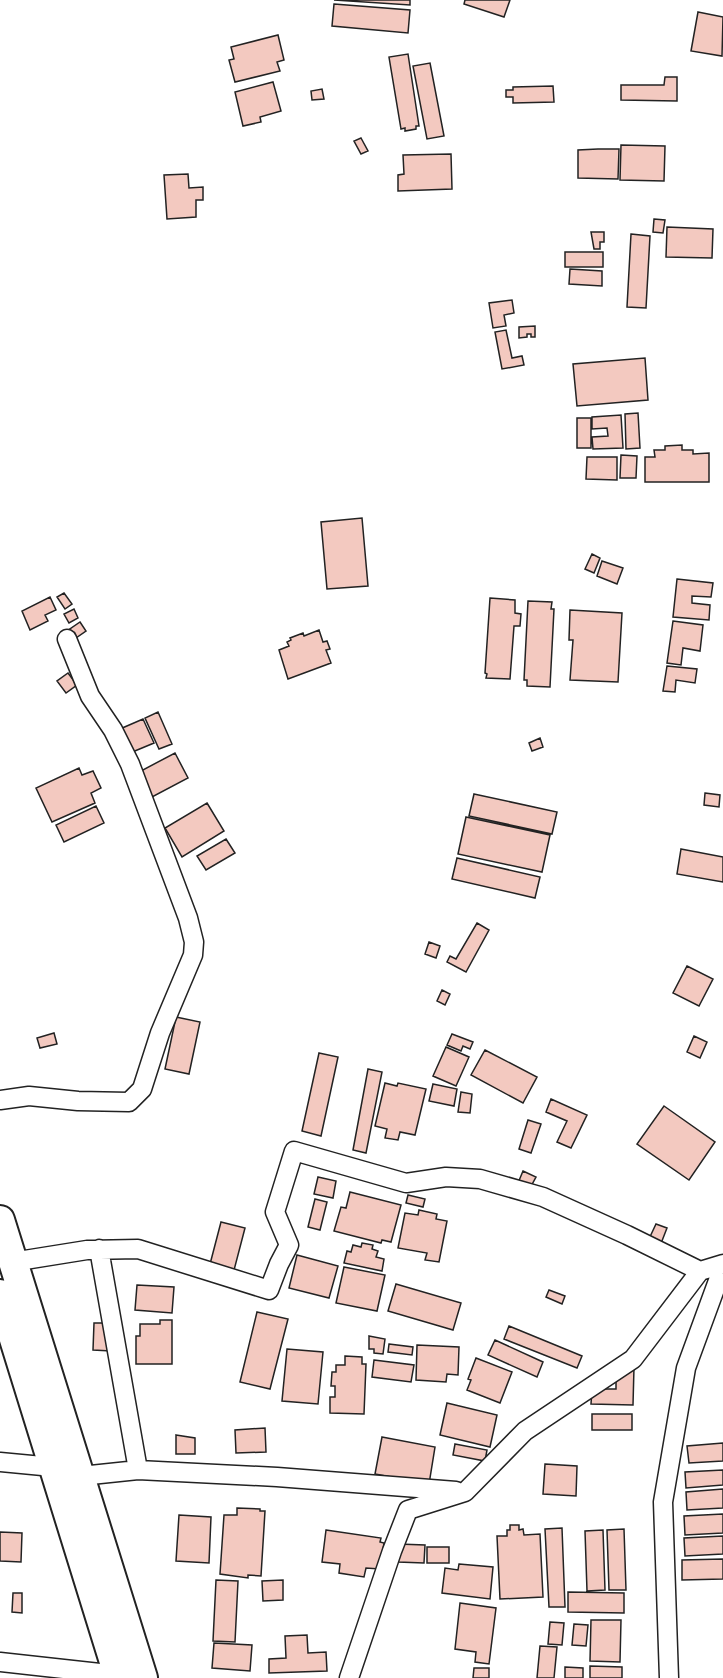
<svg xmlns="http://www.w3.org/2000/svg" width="723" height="1678" viewBox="0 0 723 1678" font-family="'Libre Baskerville',serif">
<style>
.building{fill:#f3c9c0;stroke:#222;stroke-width:1.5}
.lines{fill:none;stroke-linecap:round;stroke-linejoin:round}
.street-casing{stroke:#222;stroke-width:21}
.primary-casing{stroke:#222;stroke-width:32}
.street{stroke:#fff;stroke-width:18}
.primary{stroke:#fff;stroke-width:28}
</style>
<rect width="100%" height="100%" fill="#fff"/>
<path class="building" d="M334,0H410V5Z
M465,0H510L504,17L464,4Z
M334,4L410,10L408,33L332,26Z
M698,12L723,17L722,56L691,51Z
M278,35L284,60L277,62L280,71L235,82L229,60L234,59L231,47Z
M408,54L419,126H416V129L405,131V128L401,129L389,57Z
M430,63L444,136L427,139L413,66Z
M665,77H677V101L621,100V85H664Z
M273,82L281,111L260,117L261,122L243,126L235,92Z
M553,86L554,102L513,103V97H506V90H513V87Z
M322,89L324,99L312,100L311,91Z
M361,138L368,151L361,154L354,141Z
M621,145L665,146L664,181L620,180Z
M598,149H619L618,179L578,178V150Z
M451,154L452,189L398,191V175L404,174L403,155Z
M188,174L189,188L203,187V200H196V217L167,219L164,175Z
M654,219L665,220L663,233L653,232Z
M667,227L713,229L712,258L666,257Z
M591,232H604V242H600V249H594Z
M631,234L650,236L646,308L627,307Z
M565,252H603V267H565Z
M570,269L602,271V286L569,284Z
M512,300L514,313L504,315L506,326L493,328L489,303Z
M535,326V337H531V334H527V337L519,338V327Z
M506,330L512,358L522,356L524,365L502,369L495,332Z
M645,358L648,400L577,406L573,364Z
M638,413L640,448L626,449L625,414Z
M621,415L623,448L593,449L592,437L608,436L607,428L592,429V417Z
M577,418H591V448H577Z
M682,445V450H693V454L709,453V482H645V457H655L654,450H665V446Z
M621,455L637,456L636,478H620Z
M587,457H617V480L586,479Z
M362,518L368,586L327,589L321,522Z
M592,554L600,558L594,573L585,569Z
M602,561L623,568L617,584L597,576Z
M677,579L713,583L711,597L692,596V603L710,605L709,620L673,617Z
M64,593L72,604L65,609L57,597Z
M50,597L56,610L45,615L48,621L30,630L22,611Z
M490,598L515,600V613L521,614L520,626H514L510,679L486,678L487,674L485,673Z
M528,601L552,602L551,609H554L550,687L527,686V680H524Z
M74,609L78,618L69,623L64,614Z
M570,610L622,613L618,682L570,680L573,640H569Z
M673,621L703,625L700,651L683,648L681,665L667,663Z
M80,622L86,631L73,640L67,631Z
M319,630L323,642L327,641L330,649L326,650L331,663L288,679L279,650L289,646L287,642L291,640L290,638L303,633L304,636Z
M667,666L697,669L695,683L676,680L675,692L663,691Z
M68,673L77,685L66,693L57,681Z
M158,712L172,744L159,749L145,718Z
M143,719L154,743L130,753L120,729Z
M540,738L543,747L532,751L529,743Z
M175,753L188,778L152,797L139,772Z
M79,768L82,775L93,771L101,788L91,793L95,803L52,822L36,788Z
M705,793L720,795L719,807L704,805Z
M474,794L557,812L552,834L469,816Z
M207,803L224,831L182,857L165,828Z
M96,806L104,823L64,842L56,825Z
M466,817L550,835L542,872L458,854Z
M226,839L235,853L206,870L197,856Z
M681,849L723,857V882L677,874Z
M457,858L540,877L535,898L452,879Z
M477,923L489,930L466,972L447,962L450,956L456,959Z
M429,942L440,946L436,958L425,954Z
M687,966L713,979L699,1006L673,993Z
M442,990L450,994L445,1005L437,1001Z
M176,1017L200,1022L189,1074L165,1069Z
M54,1033L57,1044L40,1048L37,1038Z
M452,1034L473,1042L470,1049L463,1046L461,1051L447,1045Z
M694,1036L707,1042L700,1058L687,1052Z
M446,1047L469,1057L456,1086L433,1076Z
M485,1050L537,1077L523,1103L471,1075Z
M319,1053L338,1057L321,1136L302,1131Z
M368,1069L382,1072L366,1153L353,1150Z
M385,1083L397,1086L398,1083L426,1089L415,1135L400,1132L398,1140L385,1138L387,1129L375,1126Z
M433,1084L457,1089L454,1106L429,1101Z
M461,1092L472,1094L470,1113L458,1112Z
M551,1099L587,1115L571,1148L557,1142L567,1121L546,1112Z
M664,1106L715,1142L689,1180L637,1144Z
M528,1120L541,1124L531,1153L519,1149Z
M523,1171L536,1177L530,1188L518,1183Z
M318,1177L336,1181L333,1198L314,1194Z
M350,1192L401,1205L391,1242L382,1240L381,1243L334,1231L341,1207L346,1208Z
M408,1195L425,1199L423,1207L406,1203Z
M315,1199L327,1202L320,1230L308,1227Z
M419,1210L437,1214L436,1219L447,1221L439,1262L425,1260L427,1253L398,1248L405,1213L418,1215Z
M221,1222L245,1228L233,1274L209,1268Z
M656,1224L667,1228L660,1246L648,1241Z
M362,1243L373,1245L372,1249L378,1251L376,1257L384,1259L382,1271L344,1263L347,1251L351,1252L353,1245L361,1247Z
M297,1255L338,1266L329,1298L289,1288Z
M344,1267L385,1275L377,1311L336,1303Z
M396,1284L461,1303L453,1330L388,1311Z
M137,1285L174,1287L172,1313L135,1310Z
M549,1290L565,1296L562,1304L546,1297Z
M257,1312L288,1319L270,1389L240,1382Z
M160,1320H172V1364H136V1336H140V1324H160Z
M94,1323H111V1351L93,1350Z
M509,1326L582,1356L577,1368L504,1339Z
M369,1336L385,1339L383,1354L374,1353V1349H369Z
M495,1340L543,1362L537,1377L488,1355Z
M389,1344L413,1347L412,1355L388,1352Z
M417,1345L459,1347L458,1375L447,1374L446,1382L416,1380Z
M287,1349L323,1352L318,1404L282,1401Z
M345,1356L362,1357V1364H366L364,1414L330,1413V1397H335V1386H331L332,1372H336V1365H345Z
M476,1358L512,1372L500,1403L467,1390L471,1380L468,1379Z
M374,1360L414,1365L411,1382L372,1377Z
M621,1367H634L633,1405L591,1404L592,1389H616V1378H621Z
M447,1403L497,1415L490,1447L440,1435Z
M592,1414H632V1430H592Z
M265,1428L266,1452L236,1453L235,1430Z
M176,1435L195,1438V1454H176Z
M382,1437L435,1447L429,1484L375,1474Z
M723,1443V1461L689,1463L687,1446Z
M455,1444L487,1450L485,1461L453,1455Z
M545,1464L577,1466L576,1496L543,1494Z
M723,1470V1485L686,1488L685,1472Z
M723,1489V1508L687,1510L686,1492Z
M237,1508L260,1509V1511H265L261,1576L248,1575V1578L220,1574L224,1515H237Z
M723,1514V1533L685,1535L684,1516Z
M179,1515L211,1517L209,1563L176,1561Z
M510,1525H519V1530L523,1529L524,1535L540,1534L543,1597L500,1599L497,1536H507V1530H510Z
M562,1528L565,1607H549L545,1529Z
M624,1529L626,1590H609L607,1530Z
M326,1530L381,1538L380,1542L384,1543L380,1569L366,1568L364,1577L339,1573L340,1564L322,1562Z
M603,1530L605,1590L587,1591L585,1531Z
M0,1532L22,1533L21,1562L0,1561Z
M723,1536V1554L685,1556L684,1538Z
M398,1544L425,1545L424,1563L398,1562Z
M427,1547H449V1563H427Z
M723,1559V1579L682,1580V1560Z
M459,1564L493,1567L490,1599L442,1593L445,1568L458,1570Z
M216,1580L238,1581L235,1642L213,1641Z
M283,1580V1600L263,1601L262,1581Z
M568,1592L624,1593V1613L568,1612Z
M13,1593H22V1613L12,1612Z
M460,1603L496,1608L489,1664L475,1662L476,1652L455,1649Z
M591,1620H621L620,1662L590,1661Z
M550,1622L564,1623L562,1645L548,1644Z
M574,1624L588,1625L586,1646L572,1645Z
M307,1635L308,1653L326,1652L327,1671L269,1673V1659L286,1658L285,1636Z
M214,1643L252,1645L250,1671L212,1668Z
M540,1646L557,1647L554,1678H537Z
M590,1666L622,1667V1678H590Z
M565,1667L583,1668V1678H565Z
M474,1668H489V1678H473Z"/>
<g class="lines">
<defs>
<path id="street" d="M0,1100L29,1096L78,1101L129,1102L142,1089L160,1033L193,955L194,942L188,918L130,764L113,730L90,696L67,639
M99,1249L138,1470
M12,1262L87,1250L138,1249L269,1290L279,1264L289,1245L275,1212L294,1151L406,1183L446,1177L480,1179L543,1197L627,1235L700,1271
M0,1462L53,1467
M81,1476L138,1470L277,1477L456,1491
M0,1662L118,1675
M349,1678L392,1551L408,1510L465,1492L525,1431L633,1359L700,1271L723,1264
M669,1678L663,1502L686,1368L723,1267"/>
<path id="primary" d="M0,1220L143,1678
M0,1294L119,1678"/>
</defs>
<use href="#street" class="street-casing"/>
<use href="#primary" class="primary-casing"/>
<use href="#street" class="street"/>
<use href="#primary" class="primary"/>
</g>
</svg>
